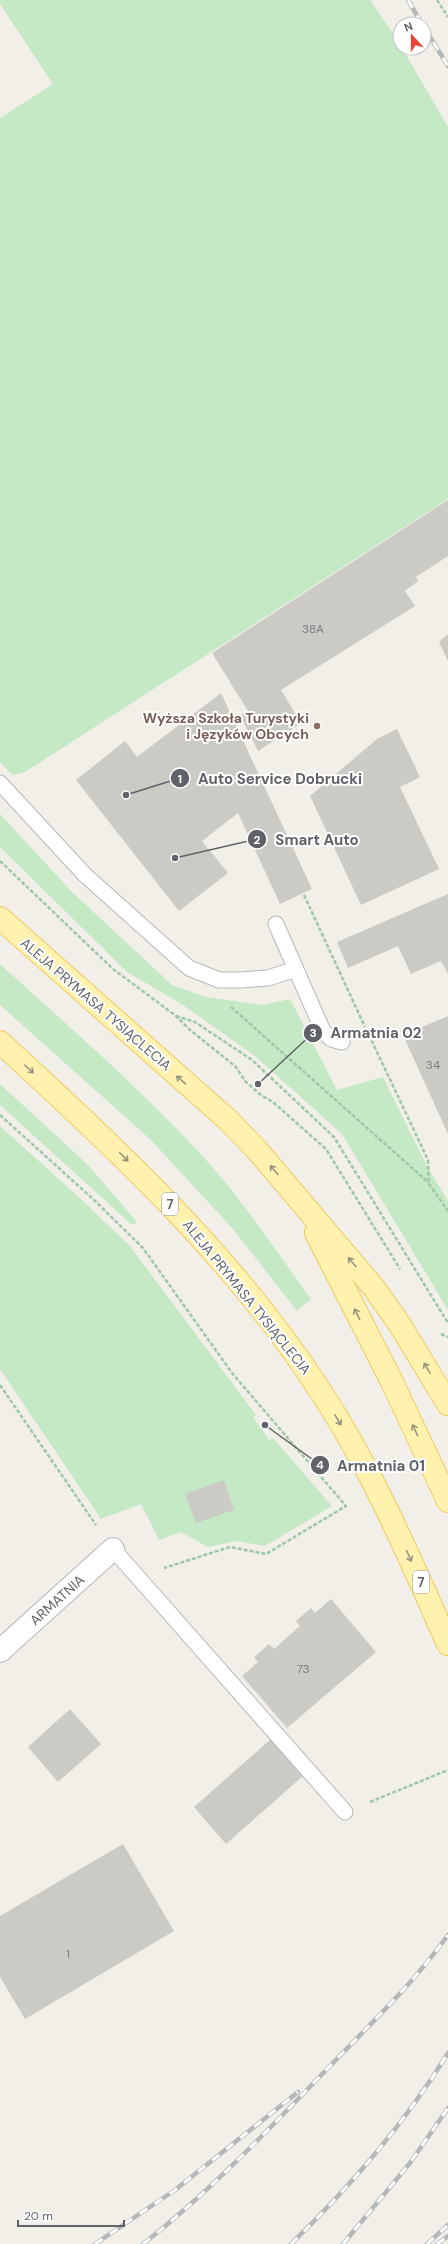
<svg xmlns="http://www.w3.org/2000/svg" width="448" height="2244" viewBox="0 0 448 2244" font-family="'DM Sans',sans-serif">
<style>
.green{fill:#c5e8c5}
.building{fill:#cccac5}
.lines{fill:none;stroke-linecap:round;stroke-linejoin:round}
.service-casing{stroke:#b5b8bc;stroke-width:17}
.minor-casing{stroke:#b5b8bc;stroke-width:24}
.primary-casing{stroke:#f2c960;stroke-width:24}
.path{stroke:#9cc7a9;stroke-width:2.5;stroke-dasharray:4 2;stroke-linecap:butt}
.service{stroke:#fff;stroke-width:15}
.minor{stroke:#fff;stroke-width:22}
.primary{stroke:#fff2af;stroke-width:22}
.rail-casing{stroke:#b6b7b8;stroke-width:4.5}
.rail{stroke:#fff;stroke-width:3;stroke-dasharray:9;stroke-linecap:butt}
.oneway{stroke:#979581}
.education-dot{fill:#8d6e63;stroke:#fff;stroke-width:1.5}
.labels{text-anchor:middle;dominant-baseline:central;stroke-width:4;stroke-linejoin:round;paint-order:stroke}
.number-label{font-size:12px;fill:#7a7d7f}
.shield{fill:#fff;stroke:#8f9295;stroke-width:1}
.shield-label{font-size:13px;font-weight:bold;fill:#5f6368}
.education-label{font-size:14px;font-weight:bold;fill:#785e54;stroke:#fff;text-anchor:end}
.street-label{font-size:14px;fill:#5f6368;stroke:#fff}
.leader{fill:none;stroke:#5f6368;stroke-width:1.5}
.callout-dot{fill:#5f6368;stroke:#fff;stroke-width:1.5}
.mark-label{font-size:12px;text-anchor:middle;font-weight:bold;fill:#fff}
.callout-label{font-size:15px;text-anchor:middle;font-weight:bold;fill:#5f6368;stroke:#fff;stroke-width:4;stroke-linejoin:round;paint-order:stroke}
</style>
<rect width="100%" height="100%" fill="#f1efe8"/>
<path class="green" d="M0,0H370L396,38L448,127V499L25,772L12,775L0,762V118L53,84L0,4Z
M0,814L71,891L172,985L206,997L263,1005L290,999L337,1090L383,1077L428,1168L448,1201V1310L342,1134L255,1056L183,1005L127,972L0,847Z
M0,964C66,1024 133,1082 194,1147C238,1193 274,1248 311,1299L297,1311L233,1229L151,1140L0,1005Z
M0,1084L87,1164L137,1222L132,1225L0,1105Z
M0,1126L82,1200L130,1246L256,1415L253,1417L269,1440L273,1438L332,1506L265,1546L237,1541L208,1547L181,1532L159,1540L141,1504L101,1519L0,1369Z"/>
<path class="building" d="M448,500V556L416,577L418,581L405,591L415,606L281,690L301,723L258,751L240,715L248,711L212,653Z
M448,634V661L439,642Z
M221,693L312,889L280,904L238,813L202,841L228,873L179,911L76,780L125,741L137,757Z
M397,729L420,777L400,787L439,869L361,905L310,796L377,739Z
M448,894V974L441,961L411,974L398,946L348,968L337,942Z
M448,1016V1134L403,1035Z
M224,1480L234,1510L196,1523L185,1494Z
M331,1599L376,1652L287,1728L242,1676L258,1662L254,1657L269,1644L274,1649L300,1626L296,1621L311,1608L315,1613Z
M70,1709L101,1744L58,1782L28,1747Z
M271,1739L304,1775L226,1844L194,1807Z
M123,1844L174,1931L25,2019L0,1977V1916Z"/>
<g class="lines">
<defs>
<path id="service" d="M0,783L85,875L189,968L219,980H241L268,978L296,969
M276,924L323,1031L331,1039L342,1042
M113,1549L345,1812"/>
<path id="minor" d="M0,1651L113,1549"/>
<path id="primary" d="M0,918L228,1120L257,1150L374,1288L400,1325L448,1404
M0,1042C115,1147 231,1255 317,1386C371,1467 409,1556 448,1644
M316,1233L392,1382L448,1501"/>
</defs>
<use href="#service" class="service-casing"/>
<use href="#minor" class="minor-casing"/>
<use href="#primary" class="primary-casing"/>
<path class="path" d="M437,0L448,17
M0,861L113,969L176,1016L189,1029L236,1067L245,1081L261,1095L273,1102L326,1149L400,1269
M304,895L365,1027
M231,1007L429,1183
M176,1016L195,1022L252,1060L334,1137L448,1323
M369,1035L428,1160L429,1184L448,1211
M0,1115L93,1199L143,1248L232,1373L346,1506L266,1554L230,1547L164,1568
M441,1334L448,1337
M0,1385L96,1525
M370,1802L448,1770"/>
<use href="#service" class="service"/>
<use href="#minor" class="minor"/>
<use href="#primary" class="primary"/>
<defs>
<path id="rail" d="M408,0L422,24
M424,27L448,66
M95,2244L175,2190L298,2092
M143,2244C211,2191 270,2128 330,2066C370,2024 414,1983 448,1935
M291,2244C350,2187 405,2123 448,2053
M343,2244L410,2163L448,2108
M427,2244L448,2225
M437,2244L448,2236"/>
</defs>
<use href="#rail" class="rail-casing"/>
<use href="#rail" class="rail"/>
</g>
<defs><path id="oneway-shaft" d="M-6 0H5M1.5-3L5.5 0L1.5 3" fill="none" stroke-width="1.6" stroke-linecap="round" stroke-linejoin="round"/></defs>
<g class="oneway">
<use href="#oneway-shaft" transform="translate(29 1069) rotate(42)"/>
<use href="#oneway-shaft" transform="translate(181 1080) rotate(-139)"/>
<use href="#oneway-shaft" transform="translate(124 1157) rotate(46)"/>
<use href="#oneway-shaft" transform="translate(274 1170) rotate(-130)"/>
<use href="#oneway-shaft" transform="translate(352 1262) rotate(-130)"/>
<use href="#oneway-shaft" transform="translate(357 1314) rotate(-117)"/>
<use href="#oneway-shaft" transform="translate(427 1368) rotate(-121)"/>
<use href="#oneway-shaft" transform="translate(338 1420) rotate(59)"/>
<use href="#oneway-shaft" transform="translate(415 1430) rotate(-115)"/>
<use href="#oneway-shaft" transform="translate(409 1556) rotate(66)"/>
</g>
<circle class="education-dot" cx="317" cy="726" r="4"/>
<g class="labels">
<g class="number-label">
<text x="313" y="629">38A</text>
<text x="433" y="1065">34</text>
<text x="303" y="1669">73</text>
<text x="68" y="1954">1</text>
</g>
<g class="shield">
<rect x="162" y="1193" width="16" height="22" rx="3"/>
<rect x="413" y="1571" width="16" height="22" rx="3"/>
</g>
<g class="shield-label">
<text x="170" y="1204">7</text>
<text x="421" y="1582">7</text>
</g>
<g class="education-label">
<text x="309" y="718">Wyższa Szkoła Turystyki<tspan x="309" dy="16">i Języków Obcych</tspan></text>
</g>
<g class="street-label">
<text transform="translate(96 1004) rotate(41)">ALEJA PRYMASA TYSIĄCLECIA</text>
<text transform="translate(247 1297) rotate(51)">ALEJA PRYMASA TYSIĄCLECIA</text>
<text transform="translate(57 1600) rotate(-42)">ARMATNIA</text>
</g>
</g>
<path class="leader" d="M126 795L180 778M175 858L257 839M258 1084L313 1033M265 1425L320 1465"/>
<g class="callout-dot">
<circle cx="126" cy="795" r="4"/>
<circle cx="175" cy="858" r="4"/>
<circle cx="258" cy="1084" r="4"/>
<circle cx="265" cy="1425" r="4"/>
<circle cx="180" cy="778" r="10"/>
<circle cx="257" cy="839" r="10"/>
<circle cx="313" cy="1033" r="10"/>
<circle cx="320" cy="1465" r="10"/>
</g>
<g class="mark-label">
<text x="180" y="783">1</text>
<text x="257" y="844">2</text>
<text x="313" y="1037">3</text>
<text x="320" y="1469">4</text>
</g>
<g class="callout-label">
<text x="280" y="784">Auto Service Dobrucki</text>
<text x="317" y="845">Smart Auto</text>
<text x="376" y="1038">Armatnia 02</text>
<text x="381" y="1471">Armatnia 01</text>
</g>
<g transform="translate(412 36) rotate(339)"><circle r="19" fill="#ffffff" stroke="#bfc1c3"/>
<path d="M0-3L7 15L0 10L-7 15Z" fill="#ea4335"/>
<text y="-6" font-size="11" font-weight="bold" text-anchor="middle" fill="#5f6368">N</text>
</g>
<path d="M18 2220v6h106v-6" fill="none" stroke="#5f6368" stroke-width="2"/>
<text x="24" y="2220" font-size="12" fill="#5f6368" stroke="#ffffff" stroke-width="3" paint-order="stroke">20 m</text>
</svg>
